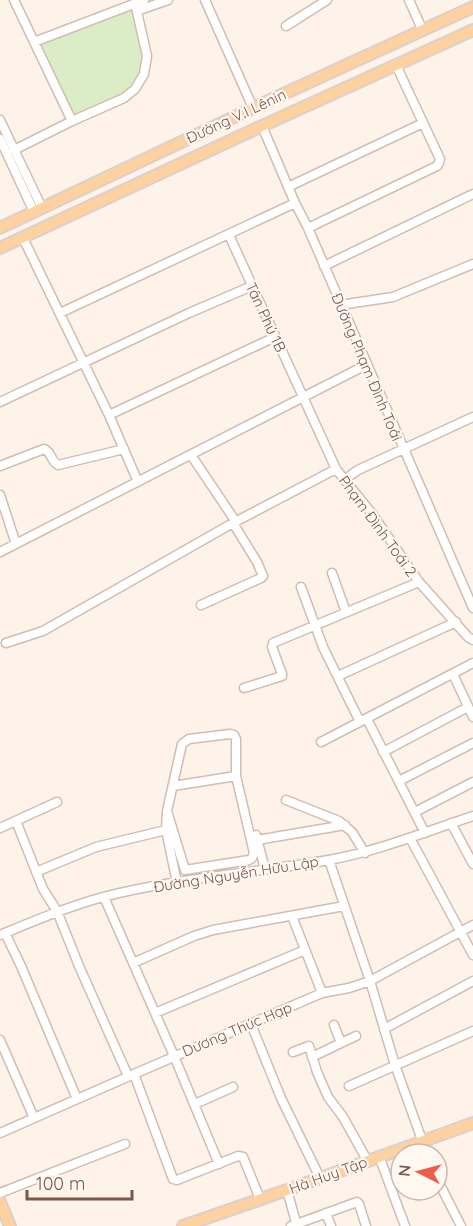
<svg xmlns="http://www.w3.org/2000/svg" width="473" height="1226" viewBox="0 0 473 1226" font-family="Quicksand,sans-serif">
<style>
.green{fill:#daedc6}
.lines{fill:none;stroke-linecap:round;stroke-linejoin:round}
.minor-casing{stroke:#d3bcb0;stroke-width:11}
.major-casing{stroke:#dad0cd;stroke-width:14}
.minor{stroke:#fff;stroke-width:8}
.major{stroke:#fed1a0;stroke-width:10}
.labels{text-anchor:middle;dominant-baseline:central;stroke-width:4.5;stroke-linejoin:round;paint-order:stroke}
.street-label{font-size:15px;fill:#7a564b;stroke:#fff8f1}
</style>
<rect width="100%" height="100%" fill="#fdf3e9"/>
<path class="green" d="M135,3L147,51L135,89L72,121L34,42Z"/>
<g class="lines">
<defs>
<path id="minor" d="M14,0L72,121
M205,0L253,108
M409,0L422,29
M137,11L168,0
M286,26L327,0
M34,42L144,0
M0,120L42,208
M262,126L295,203L308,228L473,608
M0,139L34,212
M14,150L72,121L124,98L135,89L144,74L147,56L135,3
M288,187L423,123
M308,228L437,166L439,163L440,159L396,65
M229,235L336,469L373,515L419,582L468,637L473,640
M23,238L109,415L138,482
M324,266L473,194
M340,305L393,297L473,264
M60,313L295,203
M0,402L189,313L252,286
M109,415L275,337
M191,455L236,522
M0,466L44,449C52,452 51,462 58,465L124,449
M344,480L358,470L473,417
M0,495L16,544
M0,552L366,365
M332,573L346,612
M301,587L323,647L360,722
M201,605L261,578L263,576L257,562L233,523
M6,643L43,631L233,523L336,469
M453,674L473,717
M338,676L456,622
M244,688L282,676V674L272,647L273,643L419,582
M367,719L425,833
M321,742L473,663
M383,752L468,707
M399,781L473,743
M173,786L236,776
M286,800L339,821L352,832L365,853
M415,812L473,782
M16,821L43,889L57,911L79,966L128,1076
M451,823L473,864
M0,828L57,802
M166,830L177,883
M256,835L265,869
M410,838L473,955
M257,840L345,825
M329,860L370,981L395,1065L427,1154
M36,872L96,847L166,830L167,811L182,744L189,739L230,734L234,735L236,739V776L254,853L252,858L249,860L185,870L167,811
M104,897L174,1056L219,1164
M292,916L322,993
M5,933L21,966L77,1099
M0,935C34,921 67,907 103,897C177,878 254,873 329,860C378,851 425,832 473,816
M133,963L194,936L213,930L344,906
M155,1013L305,950
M251,1024L281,1098L320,1178
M384,1029L473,981
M0,1040L34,1118
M341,1043L356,1036
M293,1052L309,1046L317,1072L328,1097L343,1117L367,1160
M312,1057L341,1043L334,1025
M134,1074L173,1179L177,1180L238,1156L243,1157L260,1199
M349,1086L473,1031
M195,1104L233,1087
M0,1133L134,1074L322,993L349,988L370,981L473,925
M379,1156L405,1226
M437,1179L461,1226
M287,1190L297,1226
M0,1193L125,1144
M326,1213L331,1226
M291,1226L357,1202L359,1204L366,1226"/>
<path id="major" d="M0,228L253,108L473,7
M0,248L262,126L473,30
M0,1202L10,1226
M183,1226C280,1193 377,1158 473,1123"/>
</defs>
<use href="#minor" class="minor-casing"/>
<use href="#major" class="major-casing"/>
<use href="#minor" class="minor"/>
<use href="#major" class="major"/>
</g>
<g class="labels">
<g class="street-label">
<text transform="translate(236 116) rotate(-25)">Đường V.I Lênin</text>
<text transform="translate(266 317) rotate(65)">Tân Phú 1B</text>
<text transform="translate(367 367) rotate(67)">Đường Phạm Đình Toái</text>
<text transform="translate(378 526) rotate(54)">Phạm Đình Toái 2</text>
<text transform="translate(236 874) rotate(-9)">Đường Nguyễn Hữu Lập</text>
<text transform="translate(237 1029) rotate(-23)">Dương Thúc Hạp</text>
<text transform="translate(328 1175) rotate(-20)">Hà Huy Tập</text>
</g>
</g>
<g transform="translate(419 1172) rotate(276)"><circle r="28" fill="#fff8f1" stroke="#cab7af" stroke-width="1.5"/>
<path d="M0-4.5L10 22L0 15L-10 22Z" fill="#ec5d4a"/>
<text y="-9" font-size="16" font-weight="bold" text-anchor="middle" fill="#7a564b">N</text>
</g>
<path d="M27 1190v9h105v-9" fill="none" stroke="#7a564b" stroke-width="3"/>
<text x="36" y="1190" font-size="18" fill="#7a564b" stroke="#fff8f1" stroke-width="4.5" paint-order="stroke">100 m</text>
</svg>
